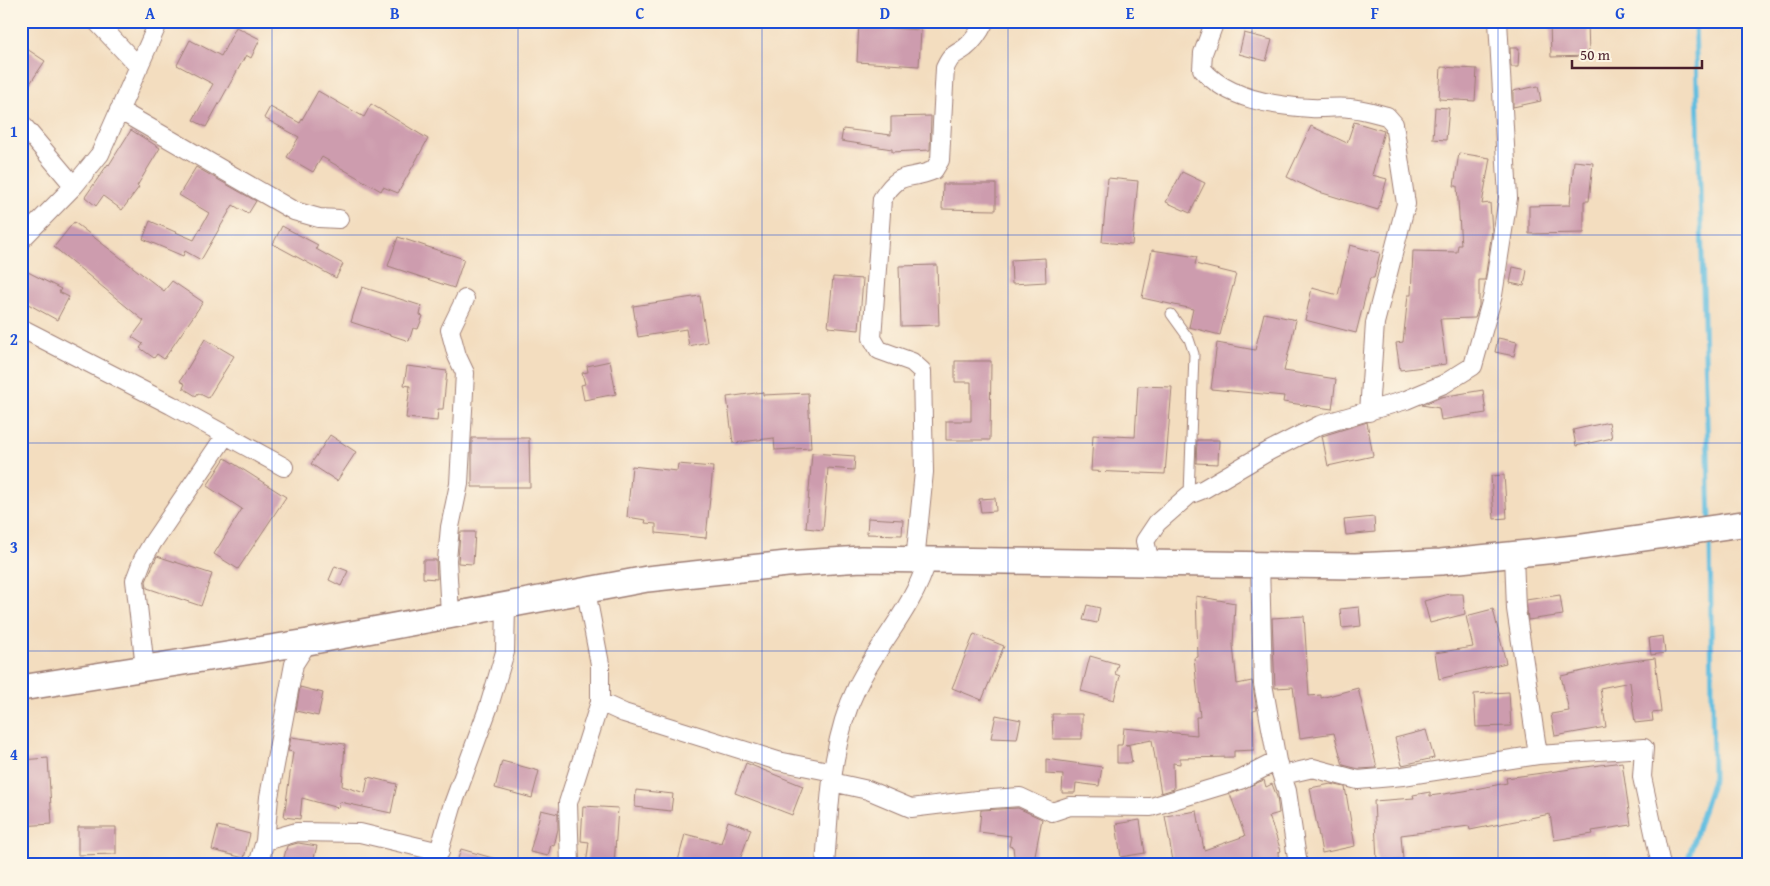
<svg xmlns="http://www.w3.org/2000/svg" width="1770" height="886" viewBox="0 0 1770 886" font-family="'Gentium Book Plus',serif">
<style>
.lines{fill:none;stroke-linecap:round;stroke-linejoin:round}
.stream{stroke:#62bee0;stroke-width:5}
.building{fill:#cd9cae}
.service-casing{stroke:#9e7e75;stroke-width:11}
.minor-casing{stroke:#9e7e75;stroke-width:20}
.secondary-casing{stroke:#9e7e75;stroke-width:28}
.service{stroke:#fff;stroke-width:9}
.minor{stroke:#fff;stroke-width:18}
.secondary{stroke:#fff;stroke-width:25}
.grid{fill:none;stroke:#1d4ed8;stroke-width:1;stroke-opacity:0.55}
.neatline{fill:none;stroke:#1d4ed8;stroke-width:2}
.grid-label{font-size:16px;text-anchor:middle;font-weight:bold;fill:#1d4ed8}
</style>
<rect width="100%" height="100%" fill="#fcf5e5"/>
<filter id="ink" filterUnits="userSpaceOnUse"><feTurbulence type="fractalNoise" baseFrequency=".02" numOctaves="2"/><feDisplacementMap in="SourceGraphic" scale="10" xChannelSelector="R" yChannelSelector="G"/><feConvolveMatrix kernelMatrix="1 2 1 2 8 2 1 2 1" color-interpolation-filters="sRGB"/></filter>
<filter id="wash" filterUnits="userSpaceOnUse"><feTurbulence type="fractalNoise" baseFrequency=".0096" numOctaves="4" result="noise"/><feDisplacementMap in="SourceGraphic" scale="20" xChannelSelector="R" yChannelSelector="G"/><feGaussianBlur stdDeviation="1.12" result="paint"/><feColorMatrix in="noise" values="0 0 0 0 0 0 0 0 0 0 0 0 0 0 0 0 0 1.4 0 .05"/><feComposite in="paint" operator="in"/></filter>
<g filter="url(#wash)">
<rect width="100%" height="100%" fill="#f3ddbf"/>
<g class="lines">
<path class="stream" d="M1695,21L1710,521
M1686,865L1713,780L1710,537"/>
</g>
<g id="blocks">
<path class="building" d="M859,21H890V28L921,30L919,66L857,62Z
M1550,21H1588L1589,56L1551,57Z
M236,27L260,39L251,58L246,55L206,127L193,120L213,84L177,65L190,40L221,56Z
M1244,33L1272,40L1266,61L1239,54Z
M21,45L45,61L21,97Z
M1510,48H1519L1518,67H1511Z
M1441,67L1477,69L1475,101L1439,99Z
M1538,86L1541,101L1513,107V91Z
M318,91L364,117L371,104L428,139L398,193L383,187L381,191L322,157L313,172L287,157L299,137L264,118L270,107L300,123Z
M1435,107L1449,108L1446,140L1433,139Z
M931,116L930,150L892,152V149L841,141L843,129L891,135V117Z
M1354,122L1384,131L1372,175L1387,179L1378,210L1316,191L1287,177L1311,126L1347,143Z
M131,130L160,148L137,186L139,187L122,210L103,196L96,206L85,197L108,164L109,165Z
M1459,153L1490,158L1482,204L1490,203L1492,231L1485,280H1479V306L1475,318L1440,319L1446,364L1400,370L1396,343L1403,342L1408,295H1411L1413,251L1457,252L1458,245H1461L1457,186H1454Z
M1574,161L1593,163L1589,201H1584V233L1529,234V206L1570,205Z
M196,167L256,201L248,214L233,205L201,260L185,251L183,256L143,239L150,221L194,240L209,213L179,195Z
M1182,172L1205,183L1190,213L1166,202Z
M1108,178L1138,181L1132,245L1102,242Z
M943,184H996V210L942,209Z
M74,222L164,291L172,281L203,302L164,359L157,354L154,358L140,348L143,344L132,337L144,321L54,247Z
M282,226L318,245L316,249L343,264L336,278L273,244Z
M398,237L464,259L454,288L388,266Z
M1350,245L1380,253L1374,278H1370L1356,333L1305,320L1312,288L1338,295Z
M1152,250L1197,257L1195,264L1236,274L1220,335L1189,327L1193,309L1142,298Z
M1045,258L1046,282L1012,284L1011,260Z
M937,265L939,325L901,326L899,266Z
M1513,267L1527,270L1524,286L1510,283Z
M28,272L61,289L59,292L69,297L57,320L21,300V285Z
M833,277L863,279L859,330L828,327Z
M362,287L422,306L420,315L423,316L418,329L413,328L409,341L351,322Z
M700,296L707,342L689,346L686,329L638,337L633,306Z
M1264,313L1296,320L1284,371L1336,379L1332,409L1283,402L1284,396L1211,389L1217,343L1255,350Z
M1498,338L1517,342L1514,356L1495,352Z
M205,339L234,356L208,398L198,393L196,396L183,388L185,384L180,381Z
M610,361L616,394L584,400L581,385L585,384L582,373L588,372L587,366Z
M955,361H991L990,440H946V421H971V382H955Z
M407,366L447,371L443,409H438L437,421L406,418L410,386L404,385Z
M1138,386L1172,387L1165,474L1091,471L1093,435L1135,437Z
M1483,390L1486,413L1441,420L1439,408L1422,405L1441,397Z
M763,392V395L808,393L811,448L775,450L774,438L733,443L727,397Z
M1367,422L1373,456L1328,466L1322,436Z
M1609,422L1612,438L1576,446L1573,430Z
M330,435L356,452L337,481L311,464Z
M472,438H529L530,487H472Z
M1197,440H1219L1218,464L1196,463Z
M812,453L855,456L854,470L828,468L823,530L806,528Z
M225,458L286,497L238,569L214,554L242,509L207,486Z
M678,464L713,467L706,538L656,533V524L645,523L646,520L627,517L632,466L677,471Z
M1504,475L1507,518L1494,519L1491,476Z
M995,498L996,511L981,512L979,499Z
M1374,517L1375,532L1346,535L1344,520Z
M868,518L903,520L902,535L867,534Z
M460,532H475L473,564L458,563Z
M157,556L212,574L201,606L147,588L146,581Z
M423,560H436L437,579L423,578Z
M335,566L348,571L341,586L329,580Z
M1449,594H1463L1465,614L1430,623L1424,601Z
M1560,595L1563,615L1528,620L1526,600Z
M1196,596L1235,603L1233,645L1237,684L1252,681L1257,710L1253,711L1254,750L1234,751V757L1180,758V764L1173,763L1174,789L1161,793L1152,740L1125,745H1129L1132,763H1117V745H1122L1124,728L1197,735L1196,717H1200L1194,658L1198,657Z
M1087,605L1100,608L1097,623L1083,620Z
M1359,607L1361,626L1342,628L1340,609Z
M1493,609L1506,663L1439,679L1435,653L1473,647L1466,616Z
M1304,616L1309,696L1321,695V698L1358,688L1377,768L1359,769L1343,765L1334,733L1300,738L1293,687L1275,688L1272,618Z
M974,634L1004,646L982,700L952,688Z
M1663,636L1665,653L1651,655L1649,638Z
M1090,656L1118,664L1115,674L1120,676L1114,700L1081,691Z
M1655,658L1661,712L1652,713L1653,721L1635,723L1630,682L1600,688L1606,727L1555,736L1551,714L1569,711L1561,676L1618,663Z
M300,687L323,693L318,716L296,711Z
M1509,692L1511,726L1476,727L1474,694Z
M1052,714H1082V739H1053Z
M996,715L1021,720L1017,739L991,738Z
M1426,730L1434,758L1402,765L1395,738Z
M291,737L345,744L342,786L365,793L368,777L397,784L391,813L340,802L338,808L302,798L300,819L284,817L293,752L288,751Z
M48,758L52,824L21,826V760Z
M1046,759L1102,767L1099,786L1076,783L1075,793H1062L1063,775L1046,774Z
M502,761L539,771L532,798L495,788Z
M1622,762L1631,825L1592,831L1593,834L1554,840L1550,814L1470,830L1469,826L1401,835L1403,860L1377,861L1374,801L1414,798L1413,795L1430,792V796L1464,791L1507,783L1506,778Z
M746,763L803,786L792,815L735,793Z
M1264,780L1266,787L1272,784L1277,797L1279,813L1269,816L1281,851L1278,852L1279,865H1169L1173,861L1165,816L1197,811L1204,850L1245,836L1230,794Z
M1331,784L1345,787L1355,846L1322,853L1310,788Z
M636,790L673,794L671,811L635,807Z
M583,806L618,808L614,865H586L589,842L581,841Z
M1018,808L1042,819L1033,865H1015L1013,847L1009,846L1011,836L979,832L981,810Z
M541,810L558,814V829L554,846L551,845L548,856L530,852Z
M1140,820L1145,853L1121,857L1116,824Z
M728,821L751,829L738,865H677L685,834L721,843Z
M218,826L250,834L244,858L212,850Z
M78,827H116V854L78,855Z
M298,843L317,846L312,865H282L287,846Z
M461,849L503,861V865H456Z"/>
</g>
</g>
<g filter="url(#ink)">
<use href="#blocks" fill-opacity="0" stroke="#9e7e75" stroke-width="1"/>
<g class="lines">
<defs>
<path id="service" d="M1171,314L1189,339L1194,354L1189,495"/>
<path id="minor" d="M96,21L139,67
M1215,21L1203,53L1202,69C1227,99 1274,106 1311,108C1324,109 1337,106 1350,108C1362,109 1375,113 1387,116L1394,124L1406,204L1375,323L1369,412
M119,110L294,211L319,218L339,219
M21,123L74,186
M21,240L74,186L100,154L159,21
M21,328L171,405L284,467
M1514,555L1516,609L1538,755
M915,561L924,472L922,371L912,362L879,350L872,338L882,199C902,168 907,182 934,170L940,160L945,68C952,53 954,56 965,48C974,41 980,31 985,21
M1150,562L1145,541L1157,523L1189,495L1204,489L1269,451L1320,425L1406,400L1444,384L1473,366L1493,295L1508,198L1498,21
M1260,564L1263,684L1277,761L1287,791L1298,865
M586,591L600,664V702L624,713L778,761L833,772
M450,614L447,560L450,527L459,484L465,373L457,356L450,330L465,299
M145,668L135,580L143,559L153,542L225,436
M1283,775L1313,768L1358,780L1403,776L1538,755L1644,748L1642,777L1661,865
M832,782L868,790L911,808L977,800L1020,797L1052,812L1070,806L1151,807L1240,780L1277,761
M265,841L297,832L360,833L440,852
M258,865L265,841L269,797L294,664L308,642
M435,865L452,807L489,706L505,652L506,606
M570,865L568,803L600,702
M825,865C830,804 830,742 857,687C879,642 913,609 927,561"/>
<path id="secondary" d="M21,688L308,642L647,579L787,564L861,559L1355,566L1441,562L1575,548L1749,523"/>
</defs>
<use href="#service" class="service-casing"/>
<use href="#minor" class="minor-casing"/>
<use href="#secondary" class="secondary-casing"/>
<use href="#service" class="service"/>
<use href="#minor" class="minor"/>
<use href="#secondary" class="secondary"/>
</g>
</g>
<path class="grid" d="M272,21V865M518,21V865M762,21V865M1008,21V865M1252,21V865M1498,21V865M21,235H1749M21,443H1749M21,651H1749"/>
<rect width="1770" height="886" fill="none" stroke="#fcf5e5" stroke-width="55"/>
<path d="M1572 60v8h130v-8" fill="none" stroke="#4a1f2b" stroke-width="2.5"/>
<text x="1580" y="60" font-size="15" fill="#4a1f2b" stroke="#fcf5e5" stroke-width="4" paint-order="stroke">50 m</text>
<rect x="28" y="28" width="1714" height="830" class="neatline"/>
<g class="grid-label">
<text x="150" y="19">A</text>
<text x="395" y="19">B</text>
<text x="640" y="19">C</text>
<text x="885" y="19">D</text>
<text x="1130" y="19">E</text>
<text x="1375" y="19">F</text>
<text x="1620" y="19">G</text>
<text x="14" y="137">1</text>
<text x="14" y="345">2</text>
<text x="14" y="553">3</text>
<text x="14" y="760">4</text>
</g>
</svg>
